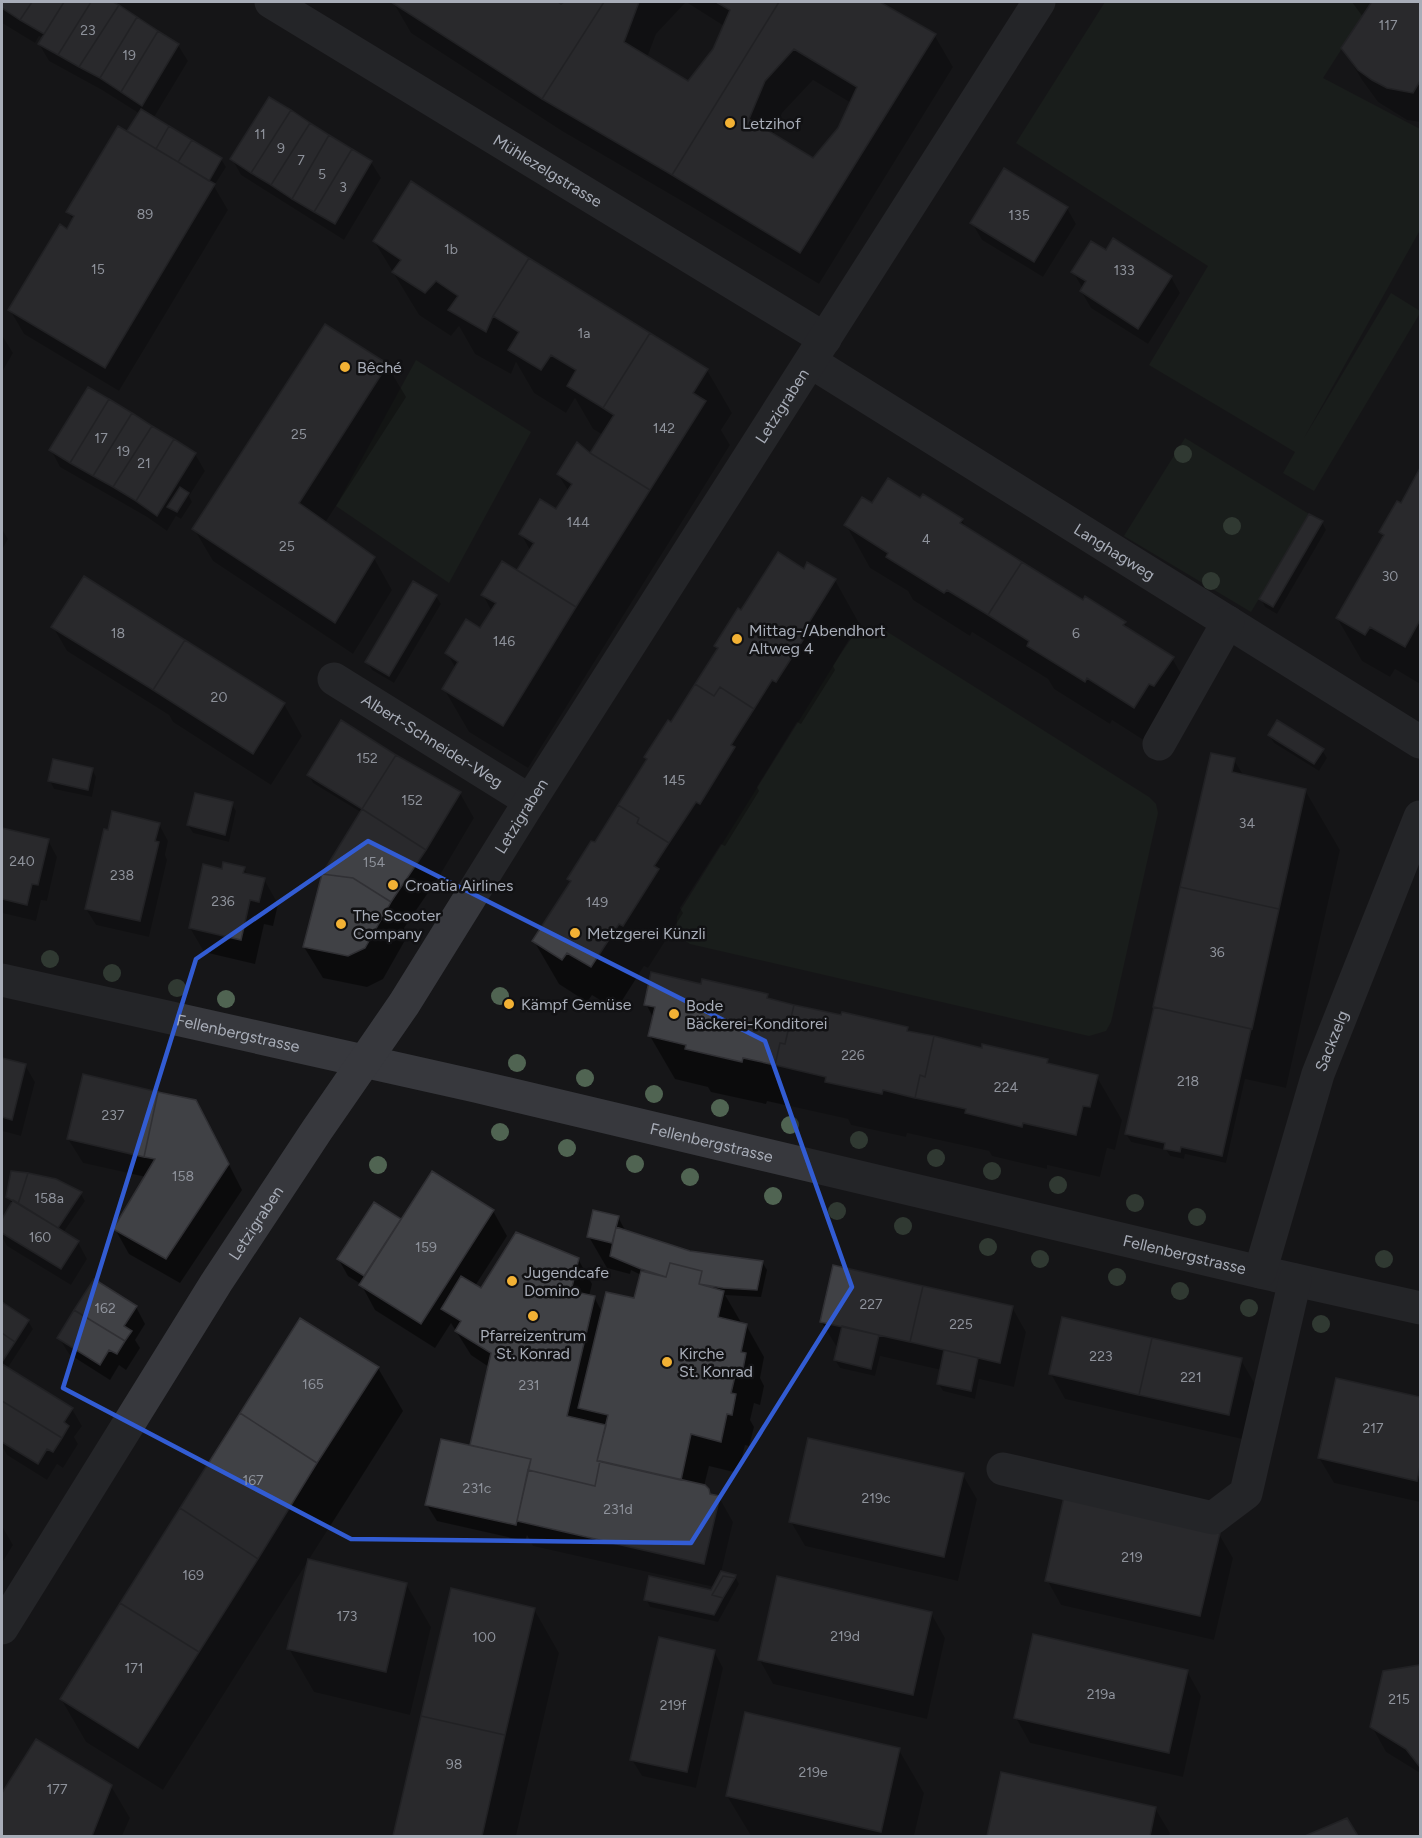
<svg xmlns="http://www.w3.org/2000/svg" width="1422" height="1838" viewBox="0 0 1422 1838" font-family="Figtree,sans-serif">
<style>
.green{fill:#1e261f}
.shadow{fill:#0007;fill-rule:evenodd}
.building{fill:#404145;stroke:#303034;stroke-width:1.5;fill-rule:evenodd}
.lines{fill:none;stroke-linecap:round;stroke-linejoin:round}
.minor{stroke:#37383d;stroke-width:33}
.tree{fill:#506452}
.marked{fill:none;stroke:#325cd3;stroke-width:4.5;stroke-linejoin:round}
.poi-dot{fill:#f2b134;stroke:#111113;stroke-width:2}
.labels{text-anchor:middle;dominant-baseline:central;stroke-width:5;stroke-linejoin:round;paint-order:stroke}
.number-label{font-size:14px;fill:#8e929b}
.poi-label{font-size:16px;fill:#a8adb8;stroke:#111113;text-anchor:start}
.street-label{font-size:16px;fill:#a8adb8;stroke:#111113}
</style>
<rect width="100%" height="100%" fill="#161618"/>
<path class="green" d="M1105,2L1371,3L1323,78L1420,129V230L1304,438L1391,293L1420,311V313L1314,491L1283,473L1295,452L1149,365L1208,266L1016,143Z
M416,360L531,432L449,583L336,506Z
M1185,438L1309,514L1251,612L1124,536Z
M866,626H875L886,631L1149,797L1156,804L1158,813L1111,1022L1106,1031L1089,1036L690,944C678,936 676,930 677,916L840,655L857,630Z"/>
<path class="shadow" d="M2,2H110L178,45L188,61L153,119L221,159L226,167L214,186L228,210L119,391L24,334L10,310L73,220L68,212L131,135L129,131L140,114L102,90L49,61L39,44L43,38L39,36L35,43L2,23Z
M393,2H555L562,6L566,2H878L935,36L953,67L819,284L692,207L562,131L411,33ZM686,2L724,26L714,49L688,83L647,58L656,34ZM813,80L851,103L839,128L813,160L773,136L782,113Z
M1352,2H1420V122L1407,120L1378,102L1362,80L1343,48L1363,17Z
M232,159L371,162L381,178L344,240L241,175Z
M1067,208L1076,224L1043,277L982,240L972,223Z
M374,241L528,259L707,370L732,413L721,430L730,445L528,768L469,732L444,689L456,669L447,653L481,630L492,612L483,595L517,572L531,552L521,534L557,511L569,492L558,474L590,455L603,435L593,429L575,398L566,413L534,393L516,362L511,374L475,354L459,326L451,336L419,315Z
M1106,252L1171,277L1180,293L1148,344L1091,308L1081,291L1083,289L1073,272Z
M325,326L387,365L406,397L325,523L374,558L392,590L353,654L213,561L194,529Z
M2,335L13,353L2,372Z
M51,450L195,454L205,471L189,496L192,502L181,519L176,516L167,531L147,517L60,467Z
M1420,472V684L1395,669L1390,677L1362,661L1337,618L1384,538L1380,532L1401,505Z
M921,500L962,520L967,529L1083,602L1125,623L1129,631L1172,658L1197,701L1159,750L1112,720L1110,724L1054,689L1048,679L972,632L970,636L913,600L908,591L870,568L846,525L872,505Z
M1322,522L1326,530L1277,614L1265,607L1261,599Z
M2,529L8,539L2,550Z
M804,571L835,580L859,623L833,666L835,670L801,724L797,722L757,787L759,791L725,846L721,844L680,908L683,913L648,968L644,966L616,1010L592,995L587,1002L559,984L534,941L571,883L569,879L595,844L718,649L716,646L742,612Z
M436,596L441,604L394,683L372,670L367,662Z
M53,627L284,704L302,736L271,785L173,722L169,715L67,651Z
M1269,735L1322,750L1327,758L1319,771L1274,743Z
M395,756L460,793L474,818L440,875L404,928L408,935L383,979L367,987L323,978L304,947L362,813L313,783L309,775Z
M1234,760L1244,776L1305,790L1340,850L1286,1088L1245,1079L1226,1163L1185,1154L1184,1159L1170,1156L1166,1150L1131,1142L1126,1134Z
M92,769L96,777L92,797L54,789L50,781Z
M232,804L236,811L229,842L193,833L188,825Z
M159,824L168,841L165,855L167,860L149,937L96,925L86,909Z
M2,830L48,840L57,857L47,901L41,900L36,921L2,913Z
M244,868L248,875L264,879L278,904L273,926L264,924L255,964L204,952L190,928L223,870Z
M703,985L767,995L770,1001L842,1017L907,1028L910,1033L983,1050L1047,1060L1050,1066L1097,1077L1122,1120L1115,1150L1107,1148L1100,1177L1047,1165V1169L992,1156L989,1151L907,1133L906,1137L851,1125L848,1119L767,1101L766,1104L711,1092L708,1087L675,1079L650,1036L654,1019L646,1004Z
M2,1059L25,1065L35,1082L21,1136L2,1131Z
M209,1126L242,1190L180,1283L129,1254L115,1229L146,1177L83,1163L68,1139Z
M81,1194L85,1201L63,1233L78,1242L87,1259L71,1285L7,1246L2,1237V1222L12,1204L8,1197Z
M493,1211L507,1236L475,1286L481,1290L578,1259L592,1284L589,1296L594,1297L602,1312L635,1300L641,1275L631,1270L630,1274L607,1268L589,1237L618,1217L626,1232L690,1252L762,1262L767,1270L761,1297L725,1295L742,1324L746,1325L764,1357L760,1378L764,1386L760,1405L754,1403L750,1420L754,1427L749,1446L745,1445L738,1473L709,1466L704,1486L711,1496L719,1497L733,1522L721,1573L735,1576L739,1584L718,1622L650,1607L646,1599L712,1592L714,1587L533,1546L527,1535L525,1541L437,1521L427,1505L473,1448L472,1445L489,1367L471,1355L451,1323L435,1348L375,1310L361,1284L348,1276L339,1260L400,1220L401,1222Z
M2,1304L28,1321L33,1329L7,1369L72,1409L82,1426L74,1437L78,1444L63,1468L57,1464L47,1480L7,1455L2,1446Z
M136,1307L145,1324L135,1340L140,1348L126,1370L119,1365L110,1380L69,1354L59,1338Z
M1012,1307L1026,1332L1014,1387L979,1379L975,1399L943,1391L938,1383L941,1370L880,1356L875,1376L840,1368L835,1360L839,1347L836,1346L821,1321Z
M1241,1360L1255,1384L1242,1439L1065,1399L1051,1374Z
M378,1368L403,1411L163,1790L86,1742L61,1699Z
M1337,1380L1420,1399V1502L1334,1483L1319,1458Z
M963,1475L977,1499L958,1581L805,1546L791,1522Z
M2,1526L13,1545L2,1563Z
M1219,1534L1233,1558L1214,1640L1061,1605L1047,1580Z
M406,1584L431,1627L410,1715L314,1692L289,1649Z
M452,1590L534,1609L559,1653L516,1836H395Z
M931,1613L945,1638L927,1719L773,1684L759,1659Z
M714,1651L723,1668L696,1788L642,1776L632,1760Z
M1420,1667V1773L1386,1752L1372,1727L1384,1672Z
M1187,1671L1201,1696L1183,1777L1030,1743L1016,1718Z
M36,1741L111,1786L130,1818L122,1836H2V1796Z
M899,1750L924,1793L914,1836H751L727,1796Z
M1003,1774L1155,1808L1170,1833L1169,1836H988Z
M1346,1820L1356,1836H1308Z"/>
<path class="building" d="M2,2H32L20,20L2,8Z
M32,2H64L44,34L20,20Z
M64,2H91L58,55L38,44Z
M91,2H113L119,5L79,67L58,55Z
M391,2H558L561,4L564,2H604L542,99Z
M604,2H639L624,42L688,81L713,49L730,10L716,2H779L672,175L542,99Z
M779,2H880L936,34L800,253L672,175ZM794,49L857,87L838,128L813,158L749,119L765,81Z
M1369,2H1420V81L1413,93L1387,88L1372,80L1358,70L1341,48L1371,3Z
M119,5L137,17L100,78L79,67Z
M137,17L158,31L121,92L100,78Z
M158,31L179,44L142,106L121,92Z
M269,97L291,110L251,173L230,159Z
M141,109L169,126L156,149L127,131Z
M291,110L310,123L271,185L251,173Z
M310,123L329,135L292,199L271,185Z
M118,126L215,184L105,368L8,310L60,224L67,229L74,216L66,212Z
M169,126L192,140L178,162L156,149Z
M329,135L352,149L314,212L292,199Z
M192,140L222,158L209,181L178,162Z
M352,149L372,161L335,224L314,212Z
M1004,168L1068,207L1034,262L970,223Z
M411,181L529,258L493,316L486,332L448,310L458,296L436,281L425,293L392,272L401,260L373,241Z
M1113,238L1172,276L1138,329L1080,291L1086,281L1071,272L1091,241L1106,250Z
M529,258L650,333L603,408L567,386L576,370L551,355L541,370L508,350L519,332L493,316Z
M325,324L388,364L299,503L375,557L335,623L192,529Z
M650,333L708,369L693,393L706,401L650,490L590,453L614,415L603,408Z
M88,387L109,399L70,463L49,450Z
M109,399L132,413L93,476L70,463Z
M132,413L152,426L113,487L93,476Z
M152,426L174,439L136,501L113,487Z
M174,439L196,453L157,516L136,501Z
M577,442L590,453L650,490L576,607L517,570L534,543L519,534L540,499L556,509L572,484L557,474Z
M1420,468V620L1405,647L1370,627L1365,635L1336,618L1384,535L1379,532L1397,501L1401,503Z
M888,478L920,498L923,494L963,519L960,523L1022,562L988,615L947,590L944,593L886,557L888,553L844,525L862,497L872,503Z
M180,487L189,493L177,512L167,507Z
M1309,514L1323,521L1273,607L1259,599Z
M778,552L804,569L807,562L836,579L808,624L812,626L776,682L772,680L754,709L720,687L714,696L695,684L718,648L714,646L738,608L741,610Z
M502,561L576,607L503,726L442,689L458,662L445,653L466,619L480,628L496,603L481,595Z
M1022,562L1083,600L1085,596L1126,622L1123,625L1174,657L1154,686L1149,684L1134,708L1087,678L1085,682L1027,646L1029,641L988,615Z
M84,576L185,640L153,690L51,627Z
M413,581L437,595L389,676L365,662Z
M185,640L285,703L253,754L153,690Z
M695,684L714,696L720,687L754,709L731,745L735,747L700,804L696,802L669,843L637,823L639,818L618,805L647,759L644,757L668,720L671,722Z
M341,720L396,755L362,809L307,775Z
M1277,720L1324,749L1314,764L1268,735Z
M1211,753L1235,758L1232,772L1306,789L1279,909L1180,887Z
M396,755L461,792L426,850L362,809Z
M53,759L93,768L88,790L48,781Z
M195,793L233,802L225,835L187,825Z
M618,805L639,818L637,823L669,843L654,866L659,869L623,926L619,924L591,967L567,953L562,960L532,941L571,881L567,879L591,841L595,842Z
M362,809L426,850L391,902L353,878L322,874Z
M112,811L160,823L155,841L159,842L140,921L85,909L104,829L108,830Z
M2,828L49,839L38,885L32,884L27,905L2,899Z
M223,862L245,867L243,873L265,878L259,902L250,900L241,940L189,928L203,864L222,869Z
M322,874L353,878L391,902L365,948L348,956L303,947Z
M1180,887L1279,909L1252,1029L1153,1007Z
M651,972L701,984L702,979L768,994L767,998L794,1005L785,1044L780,1043L775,1065L743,1058L742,1062L685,1049L686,1045L648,1036L655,1007L644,1005Z
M794,1005L841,1015L842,1012L908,1027L907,1031L934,1036L925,1077L920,1075L915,1098L883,1090L882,1094L825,1082L826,1077L775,1065L780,1043L785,1044Z
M1154,1007L1251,1029L1222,1156L1181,1147L1180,1152L1164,1149L1165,1143L1125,1134Z
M934,1036L982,1048V1044L1048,1059L1047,1063L1098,1075L1090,1107L1083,1106L1076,1135L1023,1123L1022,1127L965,1113L966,1109L915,1098L920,1075L925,1077Z
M2,1058L26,1064L12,1120L2,1117Z
M83,1074L158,1092L144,1157L67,1139Z
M158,1092L196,1100L229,1164L166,1259L113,1229L155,1159L144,1157Z
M11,1171L28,1173L18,1204L6,1197Z
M432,1171L494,1210L421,1324L359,1285Z
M28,1173L56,1179L82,1192L58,1228L18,1204Z
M13,1200L79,1241L61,1269L2,1233V1219Z
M374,1202L401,1219L364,1276L337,1259Z
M593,1210L619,1216L612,1243L587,1237Z
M616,1227L690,1251L763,1261L757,1290L723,1288L699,1284L702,1271L670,1263L666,1277L641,1269L610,1256Z
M516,1232L579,1258L571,1291L595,1296L567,1416L606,1425L597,1461H600L595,1486L528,1470L531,1459L470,1445L491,1353L455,1331L461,1321L441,1309L461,1276L481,1288Z
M670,1263L702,1271L699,1284L724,1291L718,1317L747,1324L741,1352L746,1353L742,1374L736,1372L731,1393L736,1394L732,1415L727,1414L721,1442L691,1434L681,1480L597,1461L608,1415L578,1408L606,1292L634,1298L641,1271L666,1277Z
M833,1265L923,1286L910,1342L820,1322Z
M94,1279L137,1306L124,1326L132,1331L125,1341L74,1310Z
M923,1286L1013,1306L1000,1363L910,1342Z
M2,1302L29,1320L15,1342L2,1333Z
M74,1310L125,1341L117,1354L109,1350L100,1365L57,1338Z
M1062,1317L1152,1338L1139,1395L1049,1374Z
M300,1318L379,1367L317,1463L240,1413Z
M842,1326L879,1335L871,1369L834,1360Z
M2,1333L15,1342L2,1362Z
M1152,1338L1242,1358L1229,1415L1139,1395Z
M944,1350L978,1358L971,1391L937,1384Z
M2,1364L73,1408L64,1422L69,1426L62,1438L2,1401Z
M1336,1378L1420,1397V1466L1417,1481L1318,1458Z
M2,1401L62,1438L53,1452L47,1449L38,1464L2,1442Z
M240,1413L317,1463L258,1559L180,1508Z
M808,1438L964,1473L944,1557L789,1522Z
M441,1439L531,1459L516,1525L425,1505Z
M600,1461L705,1485L709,1489L710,1494L720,1496L704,1564L517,1521L528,1470L595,1486Z
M1064,1497L1220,1533L1200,1616L1045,1581Z
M180,1508L258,1559L199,1652L120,1603Z
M308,1559L407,1583L386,1672L287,1649Z
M721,1571L736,1575L735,1578L723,1576L712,1595L723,1598L714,1615L644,1600L649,1576L711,1590Z
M723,1576L735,1578L723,1598L712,1595Z
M777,1576L932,1612L913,1695L758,1660Z
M451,1588L535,1608L505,1735L421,1716Z
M120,1603L199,1652L138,1748L60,1699Z
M1033,1634L1188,1670L1169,1753L1014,1718Z
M659,1637L715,1650L687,1772L630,1760Z
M1420,1665V1767L1406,1749L1370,1727L1383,1671Z
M745,1712L900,1748L881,1832L726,1796Z
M421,1716L505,1735L482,1836H393Z
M36,1739L112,1785L92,1836H2V1793Z
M1001,1772L1156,1807L1150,1836H987Z
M1347,1818L1358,1836H1305Z"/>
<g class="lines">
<g class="minor">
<path id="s1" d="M271,2L825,339"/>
<path id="s2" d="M811,362L1420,742"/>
<path id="s3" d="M334,679L530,801"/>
<path d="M1159,744L1228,622"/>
<path id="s4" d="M2,980L475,1086L1260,1272L1420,1308"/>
<path id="s5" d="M1260,1272L1318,1074L1420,817"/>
<path d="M1003,1469L1213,1518L1246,1493L1295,1280"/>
<path id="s6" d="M2,1628L216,1283L317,1130L404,1004L530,801L1039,2"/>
</g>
</g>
<g class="tree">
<circle cx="1183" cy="454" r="9"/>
<circle cx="1232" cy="526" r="9"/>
<circle cx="1211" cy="581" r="9"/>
<circle cx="50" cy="959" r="9"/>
<circle cx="112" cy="973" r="9"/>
<circle cx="177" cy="988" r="9"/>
<circle cx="500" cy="996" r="9"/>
<circle cx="226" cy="999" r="9"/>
<circle cx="517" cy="1063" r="9"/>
<circle cx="585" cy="1078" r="9"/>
<circle cx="654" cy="1094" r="9"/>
<circle cx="720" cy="1108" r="9"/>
<circle cx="790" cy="1125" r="9"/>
<circle cx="500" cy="1132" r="9"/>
<circle cx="859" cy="1140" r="9"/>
<circle cx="567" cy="1148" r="9"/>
<circle cx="936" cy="1158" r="9"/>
<circle cx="635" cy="1164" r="9"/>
<circle cx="378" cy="1165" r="9"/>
<circle cx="992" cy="1171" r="9"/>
<circle cx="690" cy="1177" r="9"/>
<circle cx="1058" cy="1185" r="9"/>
<circle cx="773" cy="1196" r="9"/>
<circle cx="1135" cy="1203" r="9"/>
<circle cx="837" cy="1211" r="9"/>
<circle cx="1197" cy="1217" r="9"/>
<circle cx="903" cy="1226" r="9"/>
<circle cx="988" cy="1247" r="9"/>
<circle cx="1040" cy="1259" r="9"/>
<circle cx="1384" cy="1259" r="9"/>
<circle cx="1117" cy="1277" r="9"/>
<circle cx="1180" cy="1291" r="9"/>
<circle cx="1249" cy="1308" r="9"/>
<circle cx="1321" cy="1324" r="9"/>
</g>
<path d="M0 0H1422V1838H0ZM368,841L765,1041L852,1287L691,1543L351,1539L63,1388L196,959Z" fill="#161618" fill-opacity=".55" fill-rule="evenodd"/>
<path class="marked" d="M368,841L765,1041L852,1287L691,1543L351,1539L63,1388L196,959Z"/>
<g class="poi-dot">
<circle cx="730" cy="123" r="6"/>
<circle cx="345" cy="367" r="6"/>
<circle cx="737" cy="639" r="6"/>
<circle cx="393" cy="885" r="6"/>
<circle cx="341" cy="924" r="6"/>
<circle cx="575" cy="933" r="6"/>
<circle cx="509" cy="1004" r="6"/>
<circle cx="674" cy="1014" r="6"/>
<circle cx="512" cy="1281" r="6"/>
<circle cx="533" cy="1316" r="6"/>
<circle cx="667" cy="1362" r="6"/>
</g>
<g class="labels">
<g class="number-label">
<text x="1388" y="25">117</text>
<text x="88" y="30">23</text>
<text x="129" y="55">19</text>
<text x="260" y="134">11</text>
<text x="281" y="148">9</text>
<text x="301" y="160">7</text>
<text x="322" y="174">5</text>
<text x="343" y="187">3</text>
<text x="145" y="214">89</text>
<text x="1019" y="215">135</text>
<text x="451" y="249">1b</text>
<text x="98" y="269">15</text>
<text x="1124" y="270">133</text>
<text x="584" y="333">1a</text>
<text x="664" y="428">142</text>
<text x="299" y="434">25</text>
<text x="101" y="438">17</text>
<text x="123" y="451">19</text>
<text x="144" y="463">21</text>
<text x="578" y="522">144</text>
<text x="926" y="539">4</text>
<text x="287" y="546">25</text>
<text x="1390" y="576">30</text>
<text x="118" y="633">18</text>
<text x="1076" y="633">6</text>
<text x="504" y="641">146</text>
<text x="219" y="697">20</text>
<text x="367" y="758">152</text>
<text x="674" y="780">145</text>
<text x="412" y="800">152</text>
<text x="1247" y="823">34</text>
<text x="22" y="861">240</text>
<text x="374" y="862">154</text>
<text x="122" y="875">238</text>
<text x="223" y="901">236</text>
<text x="597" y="902">149</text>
<text x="1217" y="952">36</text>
<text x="853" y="1055">226</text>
<text x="1188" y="1081">218</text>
<text x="1006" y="1087">224</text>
<text x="113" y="1115">237</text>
<text x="183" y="1176">158</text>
<text x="49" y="1198">158a</text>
<text x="40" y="1237">160</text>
<text x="426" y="1247">159</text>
<text x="871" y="1304">227</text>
<text x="105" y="1308">162</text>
<text x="961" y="1324">225</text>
<text x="1101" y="1356">223</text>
<text x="1191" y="1377">221</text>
<text x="313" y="1384">165</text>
<text x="529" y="1385">231</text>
<text x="1373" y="1428">217</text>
<text x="253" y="1480">167</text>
<text x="477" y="1488">231c</text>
<text x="876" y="1498">219c</text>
<text x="618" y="1509">231d</text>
<text x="1132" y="1557">219</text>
<text x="193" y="1575">169</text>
<text x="347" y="1616">173</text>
<text x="845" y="1636">219d</text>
<text x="484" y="1637">100</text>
<text x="134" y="1668">171</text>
<text x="1101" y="1694">219a</text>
<text x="1399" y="1699">215</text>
<text x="673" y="1705">219f</text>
<text x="454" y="1764">98</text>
<text x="813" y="1772">219e</text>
<text x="57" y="1789">177</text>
</g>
<g class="poi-label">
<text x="742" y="123">Letzihof</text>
<text x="357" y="367">Bêché</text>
<text x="749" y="630">Mittag-/Abendhort<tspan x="749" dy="18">Altweg 4</tspan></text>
<text x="405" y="885">Croatia Airlines</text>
<text x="353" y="915">The Scooter<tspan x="353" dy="18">Company</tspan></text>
<text x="587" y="933">Metzgerei Künzli</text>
<text x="521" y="1004">Kämpf Gemüse</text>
<text x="686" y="1005">Bode<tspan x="686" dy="18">Bäckerei-Konditorei</tspan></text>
<text x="524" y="1272">Jugendcafe<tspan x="524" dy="18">Domino</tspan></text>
<text x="533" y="1335" text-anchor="middle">Pfarreizentrum<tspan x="533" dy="18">St. Konrad</tspan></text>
<text x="679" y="1353">Kirche<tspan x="679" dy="18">St. Konrad</tspan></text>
</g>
<g class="street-label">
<text stroke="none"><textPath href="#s1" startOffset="324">Mühlezelgstrasse</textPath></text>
<text stroke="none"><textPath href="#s6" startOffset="1450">Letzigraben</textPath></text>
<text stroke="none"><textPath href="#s2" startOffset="358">Langhagweg</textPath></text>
<text stroke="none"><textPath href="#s3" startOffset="116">Albert-Schneider-Weg</textPath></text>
<text stroke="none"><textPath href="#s6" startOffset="964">Letzigraben</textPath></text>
<text stroke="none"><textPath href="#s4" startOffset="242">Fellenbergstrasse</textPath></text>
<text stroke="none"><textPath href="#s5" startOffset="242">Sackzelg</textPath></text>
<text stroke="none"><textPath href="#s4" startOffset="728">Fellenbergstrasse</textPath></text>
<text stroke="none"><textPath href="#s6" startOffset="478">Letzigraben</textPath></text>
<text stroke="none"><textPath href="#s4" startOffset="1214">Fellenbergstrasse</textPath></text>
</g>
</g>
<rect width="1422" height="1838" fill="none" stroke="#a8adb8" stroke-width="6"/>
</svg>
